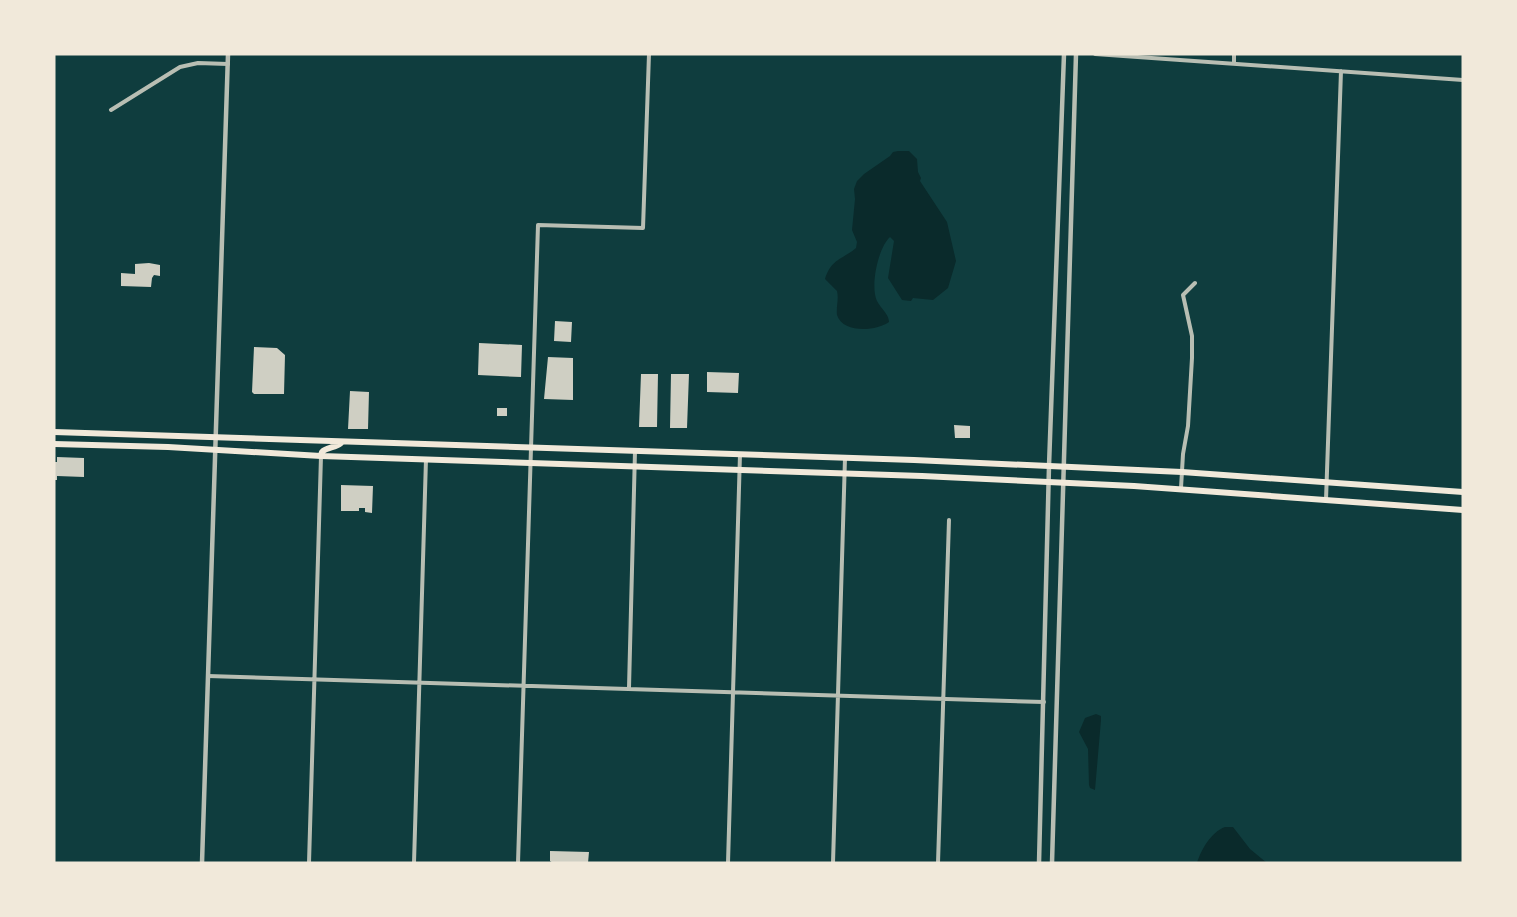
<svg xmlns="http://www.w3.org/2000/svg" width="1517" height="917" viewBox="0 0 1517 917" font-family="Signika,sans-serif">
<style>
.water{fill:#0a2a2b}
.building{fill:#cfcfc3}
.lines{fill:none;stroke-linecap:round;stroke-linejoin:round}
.minor{stroke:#b8beb3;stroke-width:4}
.tertiary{stroke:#b8beb3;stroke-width:4.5}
.primary{stroke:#f1e9da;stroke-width:6}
</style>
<rect width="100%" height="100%" fill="#0f3d3e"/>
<path class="water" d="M898,151H909L917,159L918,172L921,178L920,181L947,222L956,261L948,288L933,300L913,298L911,301L902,300L888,278L894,241L890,237C878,248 870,286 877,301C881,309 889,314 889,322C877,331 843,334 837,315C836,307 839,299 837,291L825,279C831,259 843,259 856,248L857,242L852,230L855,199L854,189L857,181L864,174L890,156L893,152Z
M1096,714L1101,716V720L1095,790L1090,788L1089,785L1088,749L1079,732L1085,718Z
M1225,827H1233L1250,849L1267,863H1197C1201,850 1211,832 1225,827Z"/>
<path class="building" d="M149,263L160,265V276L154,275L152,278L151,287L121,286V273L135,274V264Z
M555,321L572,322L571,342L554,341Z
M479,343L522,345L521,377L478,375Z
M254,347L277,348L285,355L284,394H254L252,392Z
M548,357L573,358V400L544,399Z
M707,372L739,373L738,393L707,392Z
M641,374H658L657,427H639Z
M671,374H689L687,428H670Z
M350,391L369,392L368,429H348Z
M497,408H507V416H497Z
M954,425L970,426V438H955Z
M57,457L84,458V477L57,476V480H54V462H57Z
M341,485L373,486L372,513L365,512V508H359V511H341Z
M550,851L589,852L588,863H553L550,861Z"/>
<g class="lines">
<path class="minor" d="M1095,54L1463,80
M1234,64V54
M111,110L180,67L198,63L228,64
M1181,488L1183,454L1188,426L1192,358V336L1183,295L1195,283
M1326,500L1341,71
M208,676L1044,702
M629,688L635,451
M309,863L321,456
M414,863L426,459
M518,863L538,225L643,228L649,54
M728,863L740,454
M833,863L845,458
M938,863L949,520"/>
<path class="tertiary" d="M202,863L228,54
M1039,863L1049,466L1064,54
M1052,863L1076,54"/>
<path class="primary" d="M54,432L914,460L1182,472L1463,492
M54,444L168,447L321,456L922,476L1134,486L1463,510
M321,456L322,452C327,447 335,448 341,443"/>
</g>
<rect width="1517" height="917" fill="none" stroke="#f1e9da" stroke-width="111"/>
</svg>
